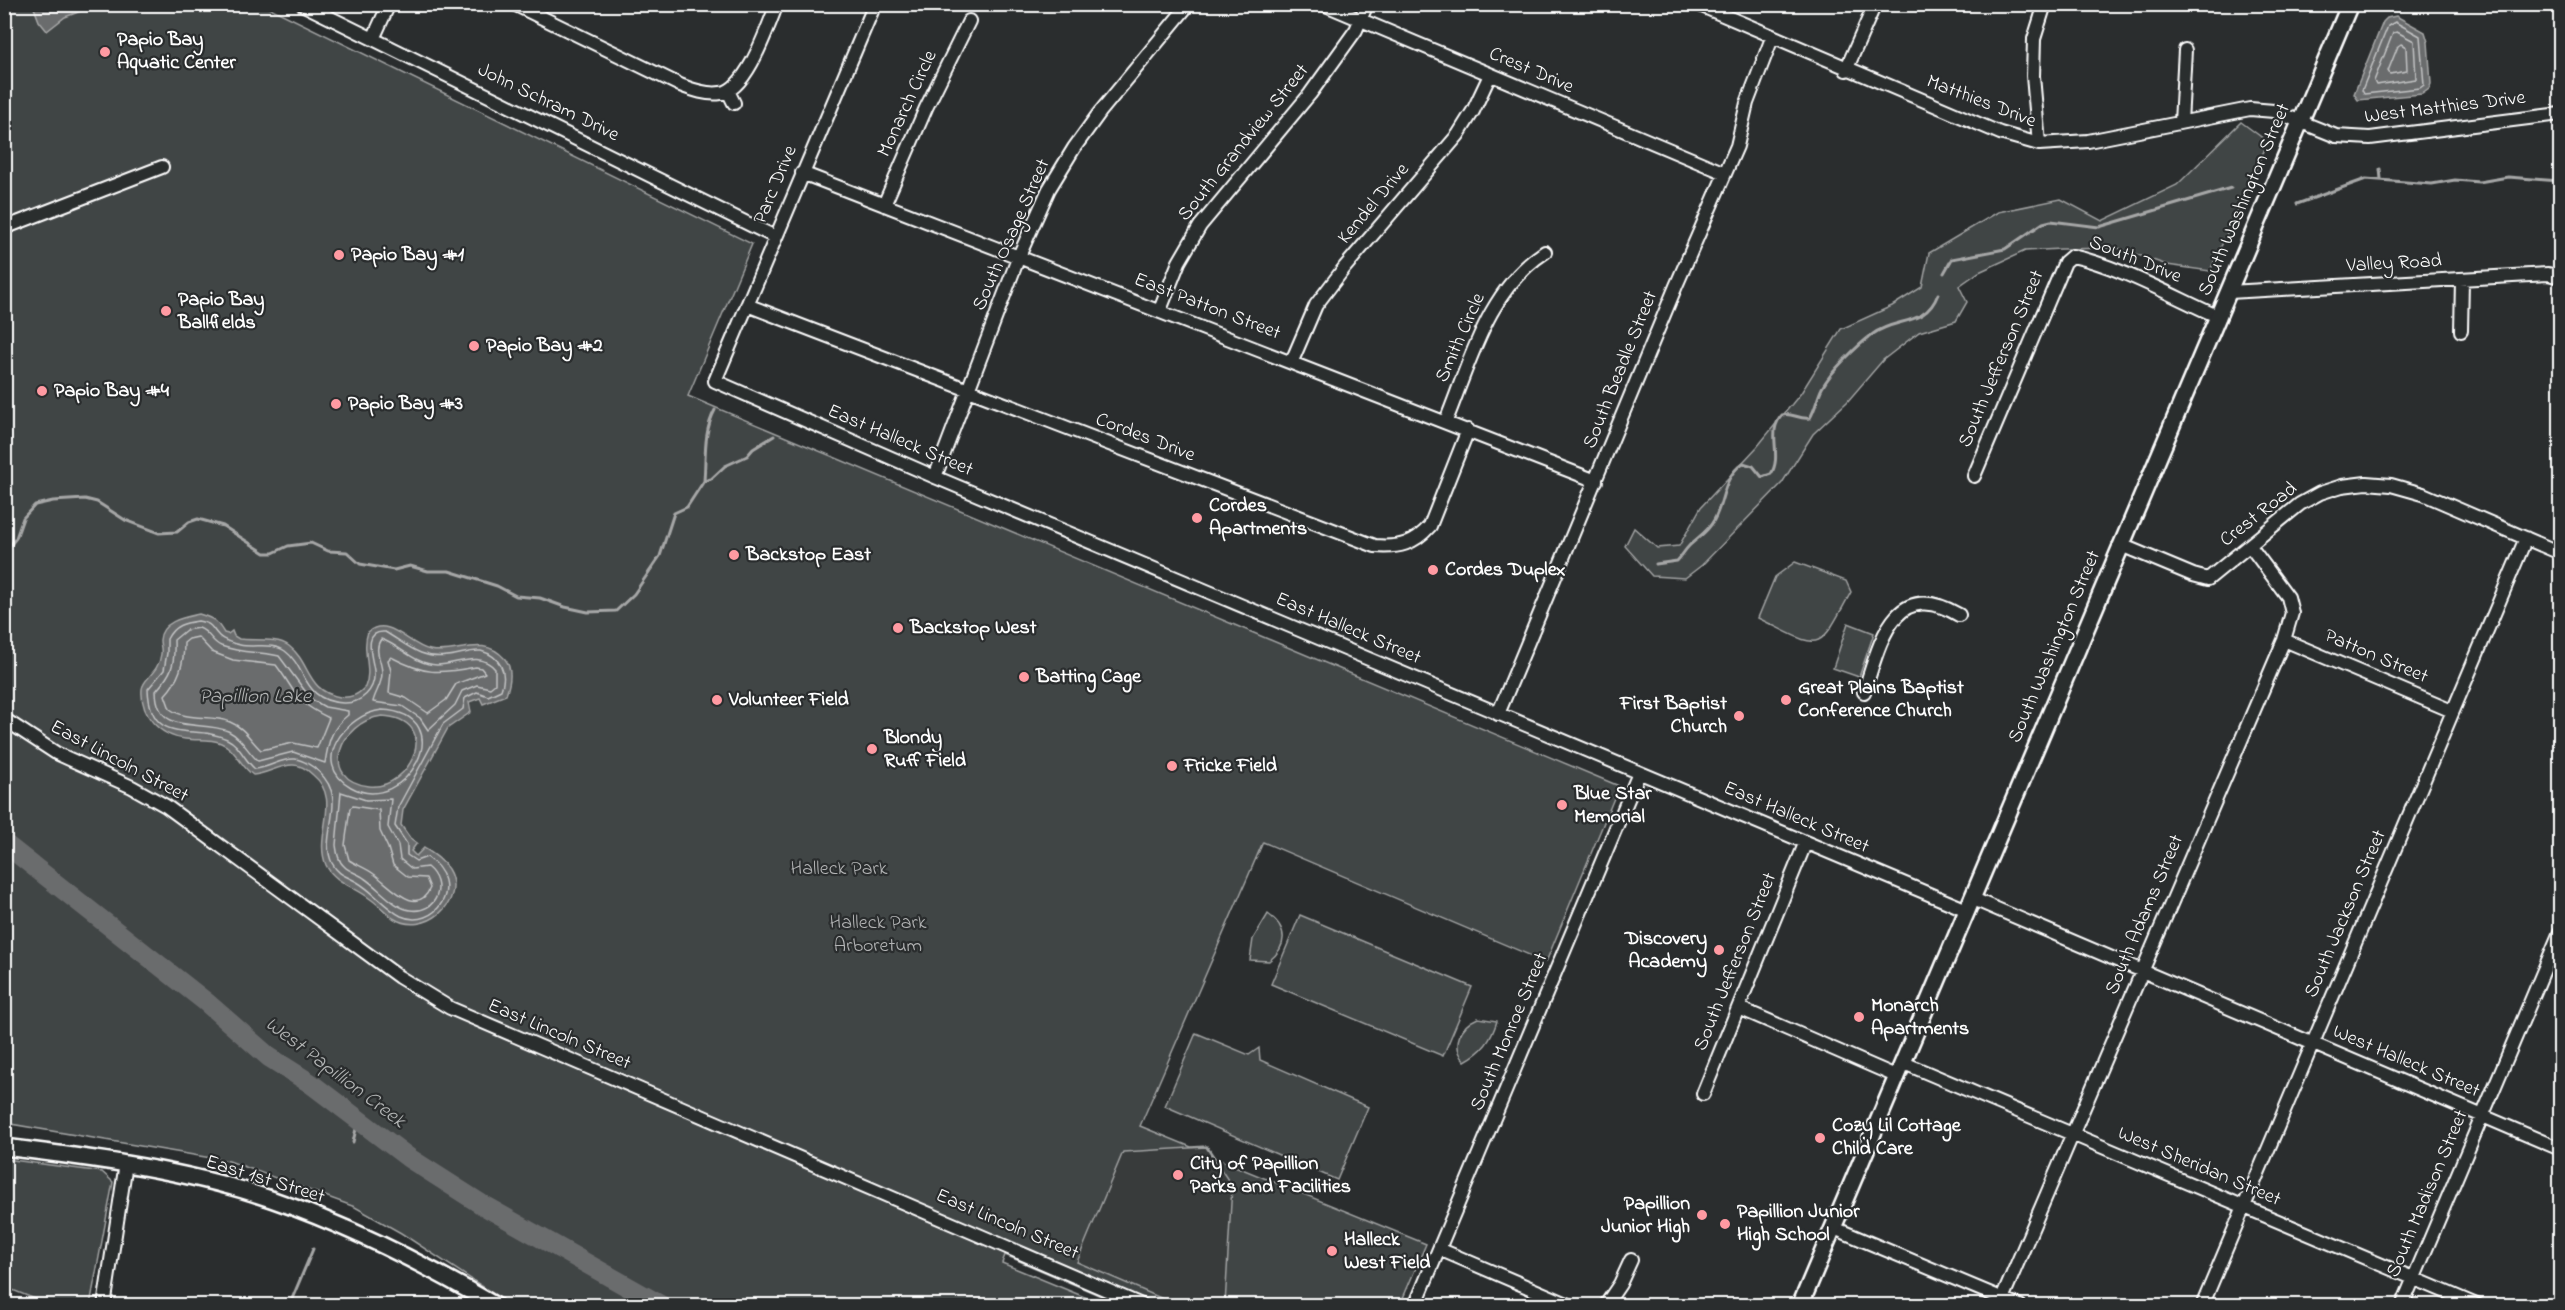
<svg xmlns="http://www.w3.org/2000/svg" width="2565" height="1310" viewBox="0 0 2565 1310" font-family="'Indie Flower',sans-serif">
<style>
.built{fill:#373a3b}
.green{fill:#414445;stroke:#a0a2a2;stroke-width:1.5}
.water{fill:#6a6c6d;stroke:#a6a7a7;stroke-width:1.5;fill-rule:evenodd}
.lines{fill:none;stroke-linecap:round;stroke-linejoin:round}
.shore{stroke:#c3c4c5;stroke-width:1.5}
.stream{stroke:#a6a7a7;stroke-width:3}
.river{stroke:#6a6c6d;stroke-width:20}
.minor-casing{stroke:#fff;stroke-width:16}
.major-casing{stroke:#fff;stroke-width:20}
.minor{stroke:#2a2d2e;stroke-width:12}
.major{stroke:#2a2d2e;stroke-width:15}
.poi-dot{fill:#ff9aa2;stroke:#2a2d2e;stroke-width:2}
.labels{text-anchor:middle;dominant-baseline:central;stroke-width:4.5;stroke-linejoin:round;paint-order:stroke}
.poi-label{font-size:20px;font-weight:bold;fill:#fff;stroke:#2a2d2e;text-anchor:start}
.street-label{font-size:20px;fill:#fff;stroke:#2a2d2e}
.park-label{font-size:20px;fill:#b3b4b5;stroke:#2a2d2e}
.water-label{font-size:21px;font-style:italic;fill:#b4b6b6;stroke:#2a2d2e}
</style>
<rect width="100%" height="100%" fill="#2a2d2e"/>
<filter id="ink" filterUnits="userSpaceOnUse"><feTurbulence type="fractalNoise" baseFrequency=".0167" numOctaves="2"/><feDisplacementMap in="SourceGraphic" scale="12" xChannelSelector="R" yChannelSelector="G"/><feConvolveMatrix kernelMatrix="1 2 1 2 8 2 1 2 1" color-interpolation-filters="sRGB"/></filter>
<g filter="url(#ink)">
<path class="built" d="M1206,1147L1232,1186L1225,1305H1177L1077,1262L1123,1152Z"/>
<path class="green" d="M4,5H264L752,244L688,396L1619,786L1546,962L1263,842L1140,1126L1191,1147L1207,1146L1215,1158L1426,1244L1400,1305H1225L1232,1186L1206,1147L1123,1152L1077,1262L1177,1305H1122L1005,1255L1002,1263L1104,1305L512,1306L401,1233L355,1207L229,1161L5,1123Z
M2241,122L2268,142L2210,271L2167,265L2118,248L2060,249L2025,251L1979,272L1959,286L1967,302L1956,321L1919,332L1883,360L1847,402L1813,434L1782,483L1702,565L1685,578L1652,576L1625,546L1634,528L1657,548L1679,546L1701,507L1757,447L1801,393L1841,329L1892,306L1922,287L1929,253L1998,212L2061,199L2102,221L2177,185Z
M1795,562L1846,581L1851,592C1816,657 1822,649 1758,618L1775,577Z
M1848,623L1874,633L1859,677L1833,668Z
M1268,914C1288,928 1288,946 1269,961L1250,960L1253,939Z
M1300,915L1472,987L1443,1056L1271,984Z
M1478,1018L1497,1021C1491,1041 1483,1051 1465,1061C1450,1045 1461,1025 1478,1018Z
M1196,1033L1249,1055L1259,1048L1260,1060L1368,1107L1337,1180L1165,1106Z
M5,1159L102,1172L113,1182L90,1305H50L5,1287Z"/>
<path class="water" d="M33,5V4L97,5L65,17L47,31L39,21Z
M2396,16L2425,32L2428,42L2431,84L2429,89L2422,94L2358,100L2354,94L2383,22L2387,18Z
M199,614C215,619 216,620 224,633L228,634L232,631L234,636L239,639C254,641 277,637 289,646C311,663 306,691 340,697C351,698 358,695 365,687C373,669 361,651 368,632C389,615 408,645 430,650C457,656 482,633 505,659C513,669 510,684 506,695L483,704L480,698L469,702L471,712L448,728L403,810L401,825L410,838L417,843L411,851L416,856L424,848C433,854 443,860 448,869C468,902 424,938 393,918C385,912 378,904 369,898C355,887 334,882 326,865C313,835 343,800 313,775C308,770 300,765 293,765C279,765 267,774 253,775C240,766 236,749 221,743C209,738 198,741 185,739C159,736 140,715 142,689C143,678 159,673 161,654C162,649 160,645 160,640C161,621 185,617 199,614ZM382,716C444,719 410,791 369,786C318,780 339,722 382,716Z"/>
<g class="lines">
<path class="shore" d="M2395,22L2420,36L2424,85L2420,88L2364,94L2362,90L2388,26Z
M2397,32L2414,41L2416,79L2376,85L2374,81L2393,33Z
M2401,44L2406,47L2407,71L2390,74L2388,71L2398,46Z
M198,621C214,624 210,627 219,636C223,640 234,644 240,645C253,648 273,642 285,651C307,667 302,701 343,703C361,704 376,690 374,671C373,659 361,630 385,632C406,644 421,660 447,656C459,655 470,650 481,651C500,656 508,672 501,690L488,696L477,692L465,698L463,709L443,724L398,807L395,826L407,844V855L416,861L427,857C468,885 434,931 401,916C385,908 373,891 357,882C347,876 338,875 332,863C318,833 350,801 319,772C313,766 303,760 295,759C281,758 269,768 255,769C244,760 240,745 227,739C195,723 150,748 148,689L164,670L167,653V639C174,625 184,623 198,621Z
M199,628C210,632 211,642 221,646C244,654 257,651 279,656L311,699L325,707L348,711V715C331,728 328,743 325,763L293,752L258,761C247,751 242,738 228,731C201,719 157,737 156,691C172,673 175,665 174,640L186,630Z
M198,637L212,652L233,660L276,665C298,694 292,700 329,718L317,748L293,743L261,750C250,740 245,728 230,722C210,714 188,722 170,709L165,695C179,680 184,664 184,643L189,639Z
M381,639C401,646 414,664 437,665C458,665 479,650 495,669V684L490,688L477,685L462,691L455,705L428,730L420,718L402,706L373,702C375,692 382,685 382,673C382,661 373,650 381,639Z
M391,657C425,675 438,674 476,667L481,668L485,673L456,684L446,700L428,713L406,698L389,693L391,671L388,660Z
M382,710C463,714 405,818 351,787C308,763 346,714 382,710Z
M341,792L366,800L391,799L388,827L398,845L400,859L412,869L427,867C448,884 437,914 410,910C394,908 378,887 364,878C358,873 349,872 344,866C338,861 337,852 336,845Z
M353,806L379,810L380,831L388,848L393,865L408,877L426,878L430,888C417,919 389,884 374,874C366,868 357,865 349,860L345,845L350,808Z"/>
<path class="stream" d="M2380,169L2381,179
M2297,204L2366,179L2432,184L2455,180L2479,182L2508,177L2560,181
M1944,273L1952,259L2005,249L2043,223L2051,221L2099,227L2231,188
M704,481C706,457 703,432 715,410
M4,553L16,538L23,518L35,505L53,501L85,499L97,502L125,520L159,533L177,532L189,522L198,519L223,526L265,553H273L288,546L311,543L328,551L347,552L360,564L394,570L410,566L428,571H449L497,586L516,596L540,598L565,607L588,612L616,611L634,594L660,556L674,513L687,507L704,481L711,479L725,466L747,456L753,449L774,436
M1656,564L1677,561C1682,556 1684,551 1689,546C1698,537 1708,532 1714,520C1725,500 1722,478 1743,463L1753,466L1762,477L1771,474C1783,455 1766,432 1782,415C1792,412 1799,420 1810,418C1816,408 1817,398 1822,388C1831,371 1858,345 1873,334C1896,317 1926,327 1938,294
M353,1142L358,1120
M289,1306L313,1249"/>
<path class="river" d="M4,843L206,1002L269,1057L310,1083L409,1158L481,1204L662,1306"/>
<defs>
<path id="minor" d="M302,4L775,237
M514,4L680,85C693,90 707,95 721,93C747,90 768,26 777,4
M875,4L715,381L935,477L1967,910
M1323,4L1725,173
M1697,4L2000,133L2039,144L2088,141L2250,109L2274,111L2336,136L2370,138L2560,114
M373,39L389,4
M1846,70L1875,4
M728,91L734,103
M2181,122L2185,50
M2039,144L2033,76L2034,39L2045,4
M802,173L1596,481
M884,205L926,108L969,21
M4,228L162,167
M2229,292L2548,274L2560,277
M747,305L1375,546C1399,548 1414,544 1430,526L1468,430
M1160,310L1179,262L1200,226L1310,94L1356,30L1367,4
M2461,331L2462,280
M1292,361L1316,305L1345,267L1458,135L1473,111L1490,75
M1446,421C1470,362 1488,289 1545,252
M1974,476L2065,262L2072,256C2119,266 2174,297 2219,317
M935,477L1019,256L1049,189L1074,148L1100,112L1189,4
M2121,545L2193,575L2208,579L2300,504L2320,493L2342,486L2366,483L2391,485L2423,494L2560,553
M2284,640L2452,711
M1864,692C1880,644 1893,576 1959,615
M1498,714L1676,286L1737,146L1747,103L1772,38
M4,719L56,753L132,787L166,806L399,977L450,1008L1144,1306
M1971,898L2560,1149
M1739,1008L1898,1077
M1904,1063L2479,1306
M1703,1094L1805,844
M1834,1228L2020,1306
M1439,1249L1572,1306
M104,1306L126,1163
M1415,1306L1639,773
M1605,1306L1620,1284L1631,1260
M1999,1306L2284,640L2292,613L2288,597L2250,546
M2202,1306L2526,538
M2402,1306L2560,932"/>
<path id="major" d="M4,1147C84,1157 165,1167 243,1190C332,1217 416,1259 496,1306
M1800,1306L2350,4"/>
</defs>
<use href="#minor" class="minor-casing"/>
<use href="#major" class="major-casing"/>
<use href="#minor" class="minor"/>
<use href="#major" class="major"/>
</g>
</g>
<g class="poi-dot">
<circle cx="105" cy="52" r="6"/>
<circle cx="339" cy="255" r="6"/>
<circle cx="166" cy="311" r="6"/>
<circle cx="474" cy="346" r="6"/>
<circle cx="42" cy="391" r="6"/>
<circle cx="336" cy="404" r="6"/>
<circle cx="1197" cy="518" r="6"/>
<circle cx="734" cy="555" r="6"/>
<circle cx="1433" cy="570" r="6"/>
<circle cx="898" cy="628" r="6"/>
<circle cx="1024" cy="677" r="6"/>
<circle cx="717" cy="700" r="6"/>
<circle cx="1786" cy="700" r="6"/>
<circle cx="1739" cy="716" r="6"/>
<circle cx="872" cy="749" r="6"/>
<circle cx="1172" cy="766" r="6"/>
<circle cx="1562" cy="805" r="6"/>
<circle cx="1719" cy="950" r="6"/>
<circle cx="1859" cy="1017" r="6"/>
<circle cx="1820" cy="1138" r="6"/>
<circle cx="1178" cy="1175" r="6"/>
<circle cx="1702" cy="1215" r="6"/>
<circle cx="1725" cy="1224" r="6"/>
<circle cx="1332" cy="1251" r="6"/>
</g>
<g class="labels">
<g class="poi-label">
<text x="117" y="40">Papio Bay<tspan x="117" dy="23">Aquatic Center</tspan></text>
<text x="351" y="255">Papio Bay #1</text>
<text x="178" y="300">Papio Bay<tspan x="178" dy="23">Ballfields</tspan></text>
<text x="486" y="346">Papio Bay #2</text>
<text x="54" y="391">Papio Bay #4</text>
<text x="348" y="404">Papio Bay #3</text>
<text x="1209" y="506">Cordes<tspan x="1209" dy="23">Apartments</tspan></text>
<text x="746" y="555">Backstop East</text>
<text x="1445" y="570">Cordes Duplex</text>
<text x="910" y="628">Backstop West</text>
<text x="1036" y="677">Batting Cage</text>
<text x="1798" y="688">Great Plains Baptist<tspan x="1798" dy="23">Conference Church</tspan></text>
<text x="729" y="700">Volunteer Field</text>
<text x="1727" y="704" text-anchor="end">First Baptist<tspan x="1727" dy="23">Church</tspan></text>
<text x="884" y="738">Blondy<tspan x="884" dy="23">Ruff Field</tspan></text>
<text x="1184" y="766">Fricke Field</text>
<text x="1574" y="794">Blue Star<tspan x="1574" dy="23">Memorial</tspan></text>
<text x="1707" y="939" text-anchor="end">Discovery<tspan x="1707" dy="23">Academy</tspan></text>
<text x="1871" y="1006">Monarch<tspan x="1871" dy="23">Apartments</tspan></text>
<text x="1832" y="1126">Cozy Lil Cottage<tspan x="1832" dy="23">Child Care</tspan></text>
<text x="1190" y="1164">City of Papillion<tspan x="1190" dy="23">Parks and Facilities</tspan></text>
<text x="1690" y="1204" text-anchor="end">Papillion<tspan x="1690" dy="23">Junior High</tspan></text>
<text x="1737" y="1212">Papillion Junior<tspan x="1737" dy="23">High School</tspan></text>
<text x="1344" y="1240">Halleck<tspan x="1344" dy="23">West Field</tspan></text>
</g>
<g class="street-label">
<text transform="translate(1531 71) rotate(23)">Crest Drive</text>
<text transform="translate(1981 102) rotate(21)">Matthies Drive</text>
<text transform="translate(548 103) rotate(26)">John Schram Drive</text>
<text transform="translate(908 104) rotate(-65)">Monarch Circle</text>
<text transform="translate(2445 108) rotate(-7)">West Matthies Drive</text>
<text transform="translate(1244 143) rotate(-51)">South Grandview Street</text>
<text transform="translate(776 185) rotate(-67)">Parc Drive</text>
<text transform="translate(2245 200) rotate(-67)">South Washington Street</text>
<text transform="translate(1374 204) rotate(-50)">Kendel Drive</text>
<text transform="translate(1012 235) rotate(-66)">South Osage Street</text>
<text transform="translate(2135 260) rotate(22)">South Drive</text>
<text transform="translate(2394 264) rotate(-3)">Valley Road</text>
<text transform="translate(1207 307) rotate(21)">East Patton Street</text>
<text transform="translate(1461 338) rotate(-66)">Smith Circle</text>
<text transform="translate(2002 359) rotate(-67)">South Jefferson Street</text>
<text transform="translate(1621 370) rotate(-68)">South Beadle Street</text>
<text transform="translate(1145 438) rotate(21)">Cordes Drive</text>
<text transform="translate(900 441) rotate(23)">East Halleck Street</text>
<text transform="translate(2259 515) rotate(-38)">Crest Road</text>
<text transform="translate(1348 629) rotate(23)">East Halleck Street</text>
<text transform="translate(2055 647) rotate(-67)">South Washington Street</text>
<text transform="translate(2376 657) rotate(23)">Patton Street</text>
<text transform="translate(119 762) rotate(28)">East Lincoln Street</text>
<text transform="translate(1796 818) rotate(23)">East Halleck Street</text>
<text transform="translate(2346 914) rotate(-67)">South Jackson Street</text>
<text transform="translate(2145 915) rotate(-67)">South Adams Street</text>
<text transform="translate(1736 962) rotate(-68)">South Jefferson Street</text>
<text transform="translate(1510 1032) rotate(-67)">South Monroe Street</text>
<text transform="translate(559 1035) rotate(23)">East Lincoln Street</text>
<text transform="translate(2406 1062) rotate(23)">West Halleck Street</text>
<text transform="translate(2199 1167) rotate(23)">West Sheridan Street</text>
<text transform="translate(265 1180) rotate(17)">East 1st Street</text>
<text transform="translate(2428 1194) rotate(-67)">South Madison Street</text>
<text transform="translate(1007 1225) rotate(23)">East Lincoln Street</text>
</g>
<g class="park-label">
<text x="839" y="869">Halleck Park</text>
<text x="878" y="923">Halleck Park<tspan x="878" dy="23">Arboretum</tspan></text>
</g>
<g class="water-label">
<text x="255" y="697">Papillion Lake</text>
<text transform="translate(335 1073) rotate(37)">West Papillion Creek</text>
</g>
</g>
<rect width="2565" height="1310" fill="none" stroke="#2a2d2e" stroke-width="24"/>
<rect x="12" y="12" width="2541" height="1286" fill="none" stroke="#fff" stroke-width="2" filter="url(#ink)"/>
</svg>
